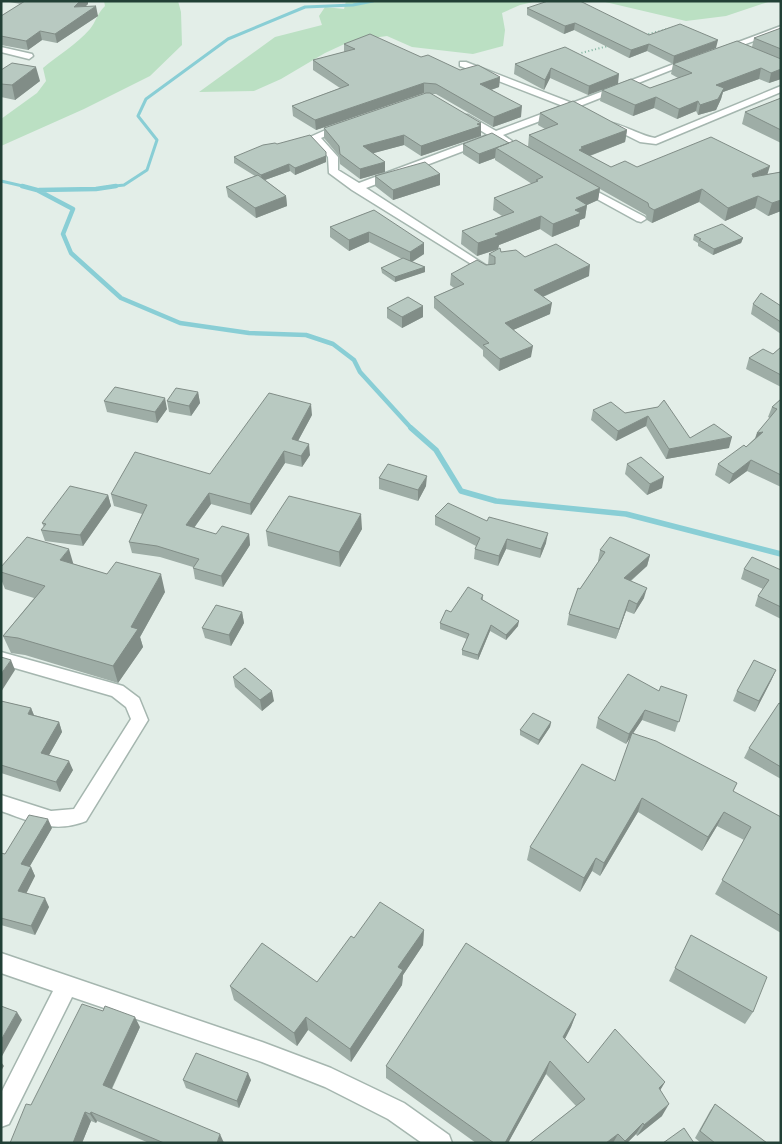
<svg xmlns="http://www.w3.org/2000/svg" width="782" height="1144" viewBox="0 0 782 1144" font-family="Lato,sans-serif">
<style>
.green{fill:#bbe0c3}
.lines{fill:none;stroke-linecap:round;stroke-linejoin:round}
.stream-far2{stroke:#89ced5;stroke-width:3}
.stream-far1{stroke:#89ced5;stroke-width:4.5}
.stream{stroke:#89ced5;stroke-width:5.5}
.minor-casing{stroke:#a5b6af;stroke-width:3}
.path{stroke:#82b3a0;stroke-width:2;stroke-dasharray:1 2.5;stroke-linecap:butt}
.minor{fill:#fff;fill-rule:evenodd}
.wall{fill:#9eada6}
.shaded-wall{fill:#818d87}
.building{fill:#b8c9c1;stroke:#818d87}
</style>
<rect width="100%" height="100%" fill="#e3eee8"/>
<path class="green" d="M104 1H178L181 12 182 45 150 76 84 109 1 146V119L37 93 46 81 43 68C58 55 76 45 90 29 96 22 96 15 105 6Z
M346 1H538L520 5 502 13 505 30 503 46 473 54 412 47 387 36 351 41 325 53 281 79 254 91 199 92 275 37 322 25 319 16 325 7 344 9Z
M601 1H771L726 16 686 21Z"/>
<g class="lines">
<path class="stream-far2" d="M1 181 27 187
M107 187 124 185 147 170 157 140 138 116 146 99 228 39 305 7 353 5 373 1"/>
<path class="stream-far1" d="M22 186 37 190 73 209 63 234 71 253 121 298 180 323 249 333 306 335 333 344 354 360 360 372 412 429
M39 190 96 189 116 186"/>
<path class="stream" d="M411 428 436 450 461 491 496 501 626 514 781 554"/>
<defs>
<path id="minor" d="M781 26V31L724 52 717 50Z
M1 47 32 54 33 56 29 59 1 52Z
M687 59 694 61 580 106V110L572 109 503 135 512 141V145H506L495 139 366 188 493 270V274L489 275 352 190 329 173 328 157 310 137 339 124H345V128L321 138 338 157V170L359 183 488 135 462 119V115H468L496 131 563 106 460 66V62H466L572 103Z
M781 86V92L656 144 640 142 604 124C612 118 642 137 655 138Z
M581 183 645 217 646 219 641 222 637 221 577 188 576 186Z
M1 652 123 686 139 698 148 720 86 821C53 834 33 822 1 811V795L51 811 74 809 131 719 126 707 112 696 1 664Z
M1 953 262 1042 331 1068 404 1103 449 1135 452 1143H422L388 1119 325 1087 262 1062 72 997 9 1124 1 1127V1093L53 991 1 973Z"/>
</defs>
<use href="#minor" class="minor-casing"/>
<path class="path" d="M645 35 675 27
M581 56V53L608 46"/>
<use href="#minor" class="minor"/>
</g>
<path class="wall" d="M3 1H88V4L85 6 98 16 57 43 42 40 28 50 1 45V16L21 4Z
M527 8 649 35 716 48 673 64 647 51 629 58 574 30 564 34 527 15Z
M781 28V79L769 83 759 79 723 92 721 99 716 110 698 115 696 111 677 119 654 108 633 116 600 101 602 90 650 88 678 78 671 74 673 64 752 47 754 38Z
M344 44 421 57 460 70 500 77 499 87 491 90 521 117 493 127 436 94H430L481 126V136L421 156 404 145 373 153 385 162V172L360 179 340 164 339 156 324 138V128L427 93H424L316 130 293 116 292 106 340 88 313 70V60L344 52Z
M515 64 619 74 588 95 550 78 544 90 514 74Z
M1 70 40 81 15 100 1 97Z
M781 98V143L742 124 745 112Z
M540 113 627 130 625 142 590 156 611 167H637L768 174 781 172V211L768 216 755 208 725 221 699 202 652 223 647 220 646 215 600 189 598 200 587 205 585 218 580 220 579 226 552 237 540 229 499 245 498 249 501 252 525 257 589 276 543 297 550 314 513 330 531 357 499 371 483 356V350L434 308V297L454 288 450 285 451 274 488 265 489 254 496 250 477 256 461 244 462 231 502 216 493 210 494 198 532 184 495 160V158L479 164 463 154V144L509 143 528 147 529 135 545 129 538 125Z
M277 144 326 152V162L295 175 290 171 265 180 286 196 287 206 256 218 228 197 226 187 255 176 234 163V157Z
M440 174V185L393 200 375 186V176Z
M374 210 424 254 412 262 425 267V272L395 282 382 273 381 268 402 259 369 242 349 251 330 237V227Z
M694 235 743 238 741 243 713 255 698 246V243L693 240Z
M753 304 781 306V334L751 314Z
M423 306V317L402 328 387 318V308Z
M781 347V387L746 369 749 358 773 354Z
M198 392 200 403 191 416 169 412 167 401Z
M781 399V487L747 471 729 484 715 475 718 464 746 447 755 438 757 433 770 418 768 417 772 407Z
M104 401 167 409 157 423 107 412Z
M658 407 690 438 729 448 666 459 646 426 616 441 591 420 593 410 625 413Z
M312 415 298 441 310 455 302 467 285 463 251 515 211 504 194 528 216 534H249L250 545 223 587 195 579 193 567 160 557 132 553 129 542 142 514 114 506 111 494 210 474Z
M627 464 662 488 647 495 625 474Z
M379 478 426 486 418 501 379 489Z
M108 495 111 506 83 546 45 541 41 530 44 527 42 523Z
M435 516 487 521 546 543 540 558 506 549 498 566 474 559 475 549 476 546 435 525Z
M362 529 340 567 268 546 266 531Z
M600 550 650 555 647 566 631 581 644 598 634 614 626 611 616 639 567 625 569 614 580 589 599 561H598Z
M74 564 165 592 140 637 143 647 118 683 25 655 11 653 3 636 34 598 5 589 1 579V567Z
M744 569 781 570V619L755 606 758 596 763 589 741 579Z
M483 595V600L518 626 506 640 490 631 478 660 462 655V650L467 639 440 629V623L451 612Z
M242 612 244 623 231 646 205 638 202 628Z
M776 670 755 712 733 701 737 691Z
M233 677 274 701 262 711 235 687Z
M659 691 687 695 675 732 642 720 633 733 737 783 733 792 781 817V933L715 894 744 840 717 826 702 851 638 812 600 876 592 871 580 892 527 860 530 847 615 781 631 736 626 744 596 728 598 718Z
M1 701 31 708 34 715 59 722 62 732 49 755 73 770 60 792 1 773Z
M781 704V779L744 758 749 748Z
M551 722 550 727 538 745 520 735V730Z
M52 828 29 867H31L35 876 26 893 49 907 35 935 1 925V853L5 854Z
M424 930 423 945 403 975 402 985 351 1062 308 1030 297 1046 234 1000 230 986 317 982 354 938Z
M691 935 753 1012 745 1024 669 981Z
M576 1014 571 1027 565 1039 588 1063 665 1082 660 1090 662 1116 637 1136 636 1134 627 1143H529L576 1106 546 1074 508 1143H476L386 1078V1066Z
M140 1027 112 1089 224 1142V1143H149L97 1121 96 1123 91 1121 82 1143H10L31 1105Z
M183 1080H251L239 1108 186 1088Z
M715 1104 767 1143H701L695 1138 710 1111Z"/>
<path class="shaded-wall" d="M80 1H88V4L76 16 74 7Z
M96 6 98 16 57 43 55 34Z
M575 23 574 30 564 34 565 26Z
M40 31 42 40 28 50 26 41Z
M718 40 716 48 673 64 674 56Z
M649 44 647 51 629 58 631 50Z
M36 67 40 81 15 100 12 85Z
M551 68 550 78 544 90 545 80Z
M761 68 759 79 723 92 721 99 716 110 698 115 700 105 716 85Z
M781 69V79L769 83 771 73Z
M619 74 618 84 588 95 589 86Z
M500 77 499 87 479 94 480 84Z
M424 83V93L316 130 315 120Z
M656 97 654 108 633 116 635 105Z
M698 101 696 111 677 119 679 109Z
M522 106 521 117 493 127 494 117Z
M481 123V136L421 156V146Z
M627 130 625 142 581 159 578 162 581 147Z
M404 135V145L363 156V146Z
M496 148 495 158 479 164V154Z
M326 156V162L295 175V168Z
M385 162V172L360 179V169Z
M289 164 290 171 262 181 261 175Z
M770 166 766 179 749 186 752 174Z
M440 174V185L393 200V190Z
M600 188 598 200 587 205 585 218 580 220 579 226 552 237 553 224 576 198Z
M702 189 699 202 652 223 654 210Z
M286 196 287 206 256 218 255 208Z
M758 196 755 208 725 221 728 208Z
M781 200V211L768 216 772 203Z
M541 216 540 229 499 245 498 249 477 256 478 243 495 234Z
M369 232V242L349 251V240Z
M743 238 741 243 713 255 714 249Z
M424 243V254L410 263V252Z
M590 265 589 276 533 301 534 290Z
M425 267V272L395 282V277Z
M552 303 550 314 504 334 505 323Z
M423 306V317L402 328V317Z
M533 346 531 357 499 371 500 359Z
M198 392 200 403 191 416 189 406Z
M165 398 167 409 157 423 155 412Z
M311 404 312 415 293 450 292 439Z
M648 416 646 426 616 441 618 431Z
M763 432 754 443 757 433Z
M732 437 729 448 666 459 669 449Z
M309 444 310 455 302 467 301 456Z
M284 451 285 463 251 515 250 504Z
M751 460 747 471 729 484 733 474Z
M427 476 426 486 418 501V490Z
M664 477 662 488 647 495 650 484Z
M209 493 211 504 188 536 186 525Z
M108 495 111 506 83 546 80 535Z
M361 514 362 529 340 567 339 552Z
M548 533 546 543 540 558 541 549Z
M249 534 250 545 223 587 221 576Z
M507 539 506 549 498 566 499 556Z
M69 549 74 566 60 560Z
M650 555 647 566 622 588 624 578Z
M161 574 165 592 140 637 143 647 118 683 113 666 131 627Z
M647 588 644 598 634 614 637 604Z
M629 600 626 611 616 639 619 629Z
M242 612 244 623 231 646 229 635Z
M519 621 518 626 506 640V635Z
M491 625 490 631 478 660V655Z
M11 660 15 670 1 692V674Z
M776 670 771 681 755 712 759 701Z
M272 691 274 701 262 711 260 700Z
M31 708 35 718 28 714Z
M645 710 642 720 626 744 629 734Z
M59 722 62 732 45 762 41 753Z
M551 722 550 727 538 745 539 740Z
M69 761 73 770 60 792 56 782Z
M642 798 638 812 600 876 604 863Z
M724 812 717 826 702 851 708 837Z
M48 819 52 828 26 873 21 864Z
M596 858 592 871 580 892 584 878Z
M31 867 35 876 23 900 18 891Z
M45 898 49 907 35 935 31 926Z
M424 930 423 945 403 975 402 985 351 1062 350 1049 398 967Z
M17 1012 22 1020 1 1058V1040Z
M576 1014 571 1027 559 1050 563 1037Z
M135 1017 140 1027 109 1094 103 1085Z
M306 1017 308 1030 297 1046 294 1033Z
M550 1061 546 1074 508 1143H505Z
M1 1062 4 1066 1 1071Z
M248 1073 251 1080 239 1108 237 1101Z
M665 1082 658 1094 659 1088Z
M669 1104 662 1116 637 1136 644 1125Z
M85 1112 91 1121 82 1143H73Z
M91 1112 97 1121 96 1123 90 1114Z
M643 1123 636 1134 627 1143H623Z
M220 1134 224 1143H217Z
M618 1134 613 1143H606Z"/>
<path class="building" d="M25 1H80L74 7 96 6 55 34 40 31 26 41 1 36V16Z
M548 1H580L649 35 680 24 718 40 674 56 649 44 631 50 575 23 565 26 527 8Z
M781 28V49L754 38Z
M370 34 421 57 428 55 460 70 478 65 500 77 480 84 522 106 494 117 436 84 424 83 315 120 292 106 349 85 313 60 355 49 344 44Z
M737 41 781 59V69L771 73 761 68 716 85 724 88 718 99 700 105 698 101 679 109 656 97 635 105 602 90 631 79 650 88 692 73 673 64Z
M565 47 619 74 589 86 551 68 545 80 515 64Z
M12 63 36 67 12 85 1 84V70Z
M426 93H430L481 123 477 124 481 126 421 146 404 135 363 146 385 162 360 169 340 154 339 146 324 128Z
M781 98V130L745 112Z
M573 101 627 130 581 147 583 148 579 150 611 167 625 161 637 167 711 137 770 166 752 174 753 177 781 172V200L772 203 758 196 728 208 702 189 654 210 649 207 648 203 529 135 558 124 540 113Z
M492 133 509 143 479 154 463 144Z
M310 135 326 152V156L295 168 289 164 261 175 234 157 263 145 275 143 277 144Z
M516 140 600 188 576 198 587 205 575 210 581 213 553 224 541 216 495 234 499 236 478 243 462 231 514 212 494 198 538 181 536 180 543 177 496 148Z
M425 162 440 174 393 190 375 176Z
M258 175 286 196 255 208 226 187Z
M374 210 424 243 410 252 369 232 349 240 330 227Z
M722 224 743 238 714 249 699 240 701 239 694 235Z
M556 244 590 265 534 290 552 303 505 323 533 346 500 359 483 345 489 343 434 297 464 284 451 274 477 260 486 265 495 264V257L489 254 500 248 501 252 516 250 525 257Z
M403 258 425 267 395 277 381 268Z
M761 293 781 306V322L753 304Z
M408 297 423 306 402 317 387 308Z
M781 347V375L749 358 763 349 773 354Z
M115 387 165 398 155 412 104 401Z
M176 388 198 392 189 406 167 401Z
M269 393 311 404 292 439 309 444 301 456 284 451 250 504 209 493 186 525 216 534 222 526 249 534 221 576 193 568 199 559 157 546 129 542 147 505 111 494 135 452 210 474Z
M781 399V475L751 460 733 474 718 464 744 445 746 447 763 432 757 433 777 409 772 407Z
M664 400 690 438 714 424 732 437 669 449 648 416 618 431 593 410 611 402 625 413 658 407Z
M641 457 664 477 650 484 627 464Z
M388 464 427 476 418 490 379 478Z
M70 486 108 495 80 535 41 530 46 524 42 523Z
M289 496 361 514 339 552 266 531Z
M448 503 487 521 489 517 548 533 541 549 507 539 499 556 475 549 480 538 435 516Z
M27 537 69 549 60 560 107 574 116 562 161 574 131 627 138 629 113 666 18 638 3 636 45 586 1 572V567Z
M610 537 650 555 624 578 647 588 637 604 629 600 619 629 569 614 578 588 580 589 605 552 600 550Z
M752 557 781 570V607L758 596 769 580 744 569Z
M468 587 483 595 481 599 519 621 506 635 491 625 478 655 462 650 469 634 440 623 446 610 451 612Z
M216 605 242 612 229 635 202 628Z
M1 657 11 660 1 674Z
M754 660 776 670 759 701 737 691Z
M245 668 272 691 260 700 233 677Z
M628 674 659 691 661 686 687 695 679 722 645 710 629 734 598 718Z
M1 701 31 708 28 714 59 722 41 753 69 761 56 782 1 765Z
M779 703 781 704V767L749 748Z
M533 713 551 722 539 740 520 730Z
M632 733 656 741 737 783 733 791 781 817V916L722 880 751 827 724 812 708 837 642 798 604 863 596 858 584 878 530 847 582 764 615 781Z
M29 815 48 819 21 864 31 867 18 891 45 898 31 926 1 918V853L5 854Z
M380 902 424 930 398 967 403 970 350 1049 306 1017 294 1033 230 986 262 943 317 982 351 936 354 938Z
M691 935 767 977 753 1012 675 968Z
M466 943 576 1014 563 1037 588 1063 615 1029 665 1082 659 1088 669 1104 644 1125 643 1123 625 1141 618 1134 606 1143H529L585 1099 550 1061 505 1143H494L386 1066Z
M82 1004 103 1011 105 1006 135 1017 103 1085 220 1134 217 1143H164L91 1112 90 1114 85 1112 73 1143H10L26 1104 31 1105Z
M1 1006 17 1012 1 1040Z
M196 1053 248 1073 237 1101 183 1080Z
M715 1104 767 1143H715L700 1131Z
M684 1128 694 1143H663Z"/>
<rect width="782" height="1144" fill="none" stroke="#224036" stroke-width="5"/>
</svg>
